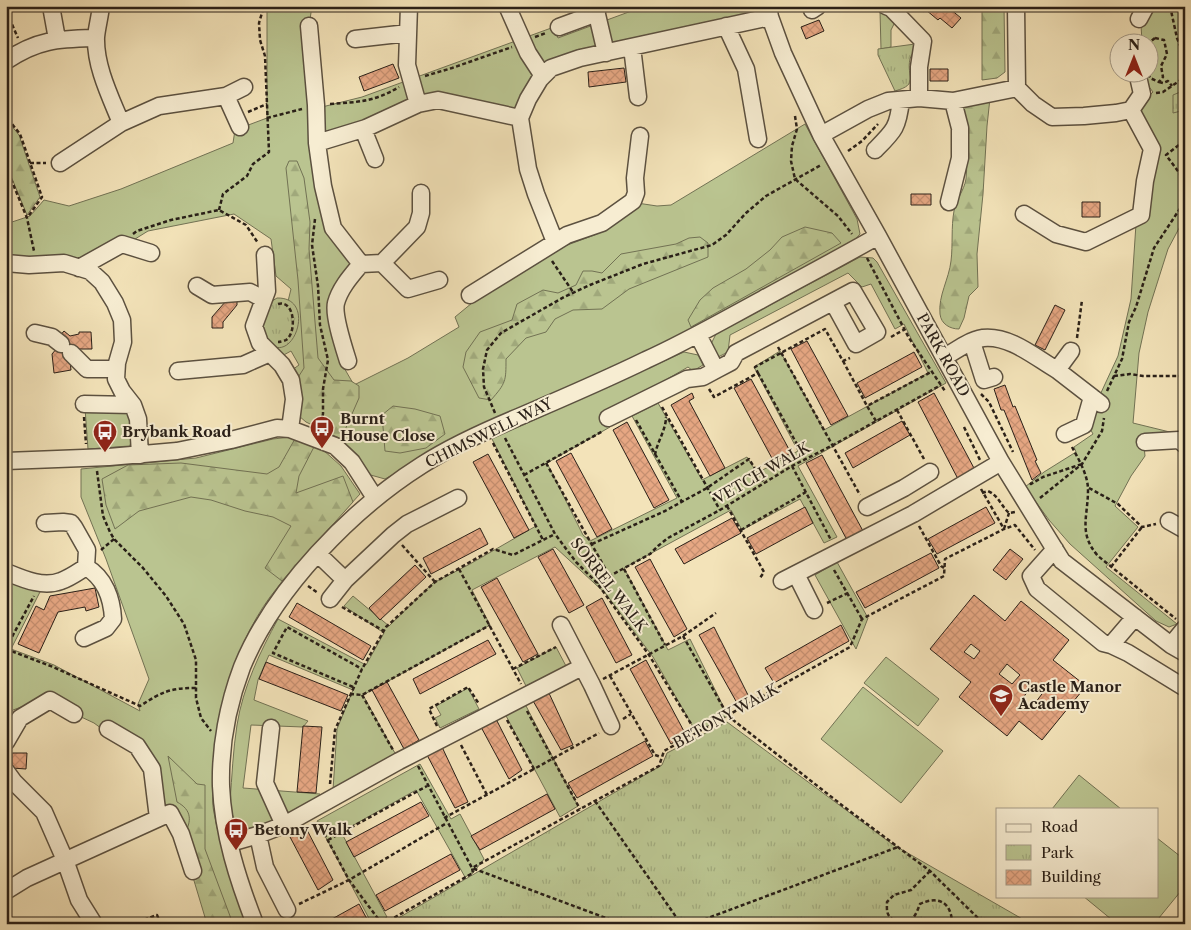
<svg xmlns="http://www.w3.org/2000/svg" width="1191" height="930" viewBox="0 0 1191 930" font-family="'Libre Caslon Text',serif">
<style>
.grass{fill:#bac490;stroke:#727254}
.forest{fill:url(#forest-firs);stroke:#727254}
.park{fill:url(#park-tufts);stroke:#727254}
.building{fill:url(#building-cross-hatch);stroke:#2a2018;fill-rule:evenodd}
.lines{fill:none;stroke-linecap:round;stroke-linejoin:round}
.minor-casing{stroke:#5c5140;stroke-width:19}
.path{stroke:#2a2018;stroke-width:2.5;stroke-dasharray:4 2.5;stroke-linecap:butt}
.minor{stroke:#f7edd2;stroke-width:16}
.labels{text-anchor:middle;stroke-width:4;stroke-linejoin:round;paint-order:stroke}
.street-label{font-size:15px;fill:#2a2018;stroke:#f7edd2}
.poi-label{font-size:15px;font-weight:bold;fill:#2a2018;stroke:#f7edd2;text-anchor:start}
</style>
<defs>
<pattern id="forest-firs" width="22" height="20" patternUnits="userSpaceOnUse" patternTransform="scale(1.25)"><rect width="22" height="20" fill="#bac490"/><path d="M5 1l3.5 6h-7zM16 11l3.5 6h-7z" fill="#a0a87b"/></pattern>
<pattern id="park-tufts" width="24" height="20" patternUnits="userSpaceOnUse" patternTransform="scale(1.25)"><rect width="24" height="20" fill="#bac490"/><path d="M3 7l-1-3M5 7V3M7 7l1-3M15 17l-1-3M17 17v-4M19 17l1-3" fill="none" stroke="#a0a87b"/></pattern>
<pattern id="building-cross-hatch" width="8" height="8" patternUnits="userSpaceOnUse" patternTransform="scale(1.25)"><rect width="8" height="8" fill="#e6a783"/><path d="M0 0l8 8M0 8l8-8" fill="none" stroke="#c58f70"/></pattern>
</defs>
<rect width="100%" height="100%" fill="#f3e3b9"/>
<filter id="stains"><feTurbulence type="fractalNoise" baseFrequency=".004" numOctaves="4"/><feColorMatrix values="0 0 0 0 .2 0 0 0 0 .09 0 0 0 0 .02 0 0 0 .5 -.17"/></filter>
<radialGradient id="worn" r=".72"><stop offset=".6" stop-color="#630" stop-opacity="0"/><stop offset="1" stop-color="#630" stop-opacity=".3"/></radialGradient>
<path class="grass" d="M267 6H312L309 26 312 144 316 191H320L351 261 331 308 343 366 354 385 408 358 459 327 455 317 472 303 554 250 597 234 637 203 657 206 671 205 805 124 857 219 860 234 852 243 732 312 581 384 468 432 385 479 367 474 292 370 299 365 291 351 280 357 276 350 291 289 276 276 271 239 234 214 148 231 127 244 74 269 6 264V224L30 216 44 200 69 206 121 189 233 143 235 130 267 118Z
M645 6H748V16L578 52 515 110 443 94H424L411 99 393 111 328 133 322 129 318 108 362 97 554 27 558 38Z
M1151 6H1185V217L1168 249 1148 312 1139 353 1133 423 1182 435 1143 436 1145 456 1131 476 1115 506 1138 527 1106 567 1177 624 1169 627 1156 621 1070 544 1049 520 1025 487 1044 472 1076 452 1074 447 1093 434 1087 423 1118 356 1131 299 1136 224 1152 172 1139 106 1153 92 1143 79V73L1148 72V42H1142L1141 25Z
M883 10 894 24 891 30V47L881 49 880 11Z
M860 257 873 258 877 262 946 383 798 466 837 537 824 543 800 499 742 530 731 510 624 568 668 650 690 639 728 716 696 732 653 657 606 594 555 547 472 590 490 625 363 695 396 755 333 790 337 729 353 690 269 655 258 680 254 700 308 721 303 727 251 725 243 788 320 794 322 796C296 810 234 858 230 802 232 776 233 750 237 725 243 687 260 652 278 619L366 665 384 633 344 606 353 596 389 626 433 583 470 564 536 526 492 439 684 352 698 355 703 365 693 371 688 367 605 415 610 427 547 463 583 535 590 541 677 498 632 416 658 403 702 480 747 457 757 473 798 451 754 367 780 351 824 430 928 373 904 324 895 329 871 284 862 287 848 273 730 335 728 352 714 359 709 348 716 334Z
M85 408H126L132 416 134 440 129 446 88 449Z
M291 437 322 449 341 466 360 494C332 525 302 555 277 588 239 634 216 708 214 768 214 782 211 799 214 813 221 852 238 887 252 924H213L170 813 140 757 94 723 43 699 13 710 6 721V578L41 590 11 649 54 665 140 711 138 704 149 679 106 559 81 497V469L196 458 273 439Z
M837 562 868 618 856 649 815 575Z
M556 647 566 666 526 686 517 668Z
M886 657 939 699 918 726 864 683Z
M863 687 943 751 901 803 821 739Z
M468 688 479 709 440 728 435 718 441 715 436 706Z
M524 702 578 806 560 817 504 712Z
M420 764 451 819 460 814 484 859 473 873 465 877 416 790 341 832 387 917 375 924H372L317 821Z
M1079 775 1121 809H1052Z
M1157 838 1185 860V886L1154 924H1117L1083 896H1157Z"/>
<path class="forest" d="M982 6H1004L1005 72 997 78 982 80Z
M990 98 987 126 983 194 977 254 978 287 969 296 964 318 959 329C950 329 941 324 940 314 938 296 949 279 951 261 953 245 951 227 954 211 956 199 964 191 966 179 969 155 961 130 963 106Z
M11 125 19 135 40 197 27 215 6 164V126Z
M289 161H297L304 178 310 222 309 249 318 358 334 380 351 381 359 386V398L341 439 306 422 299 416 297 379 304 368 298 280 286 168Z
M805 227 832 233 841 243 691 327 688 320 700 300 713 288 746 269 770 250 782 237Z
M700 237 708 243V257L629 289 602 309 573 310 555 319 546 332 526 338 506 359C506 381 506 383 491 400L479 398 463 367 466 352 480 332 512 320 517 304 543 290 558 293 576 285 583 271H592L602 273 621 254 676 244 689 238Z
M393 406 415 409 440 416 445 434 426 448 400 453 385 451 382 415Z
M296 437 316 443 299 476 296 493 343 476 353 502 282 581 265 568 291 526 273 517 245 511 211 500 191 497 139 511 115 529 106 505 102 479 128 465 181 463 267 474 279 467Z
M168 756 197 784 205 785V849L233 924H207L192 874 184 835C192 821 192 810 177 802Z"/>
<path class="park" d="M915 44 917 48C914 51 911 55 910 59 906 77 920 84 895 91L878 55V49Z
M1185 90V110L1173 113V95Z
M277 298C315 297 296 358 273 346 270 345 267 341 264 338L262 321 272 301Z
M727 722 892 844 1031 924H388L662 765 667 753Z"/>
<path class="building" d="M917 6H941L947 12 950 9 961 18 952 28 940 18 938 20 926 10 924 12Z
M819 20 824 31 806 39 801 27Z
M393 64 399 78 364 91 359 77Z
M624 68 626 82 589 87 588 72Z
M930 69H948V81H930Z
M911 194H931V205H911Z
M1082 202H1100V217H1082Z
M237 295V305L223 322V328H212V317L226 301Z
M1055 305 1065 310 1045 350 1035 345Z
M64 331 70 336 79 334V332H91L92 349H76L67 359V361H70L71 370 54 373 52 354 63 341 59 337Z
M807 341 848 416 831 425 791 349Z
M914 352 922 367 865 398 857 383Z
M751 379 791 453 774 462 734 388Z
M1005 385 1013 407 1015 406 1037 460 1035 461 1041 473 1032 480 1004 410H1001L994 389Z
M692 393 694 398 689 401 725 468 710 476 671 405Z
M934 393 975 470 958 479 918 402Z
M902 421 910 435 853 468 845 453Z
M627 422 669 500 654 508 613 430Z
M571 453 612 529 597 537 556 461Z
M488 454 529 530 514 538 473 462Z
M822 455 863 531 847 540 806 463Z
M805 507 813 523 756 554 747 538Z
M986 507 995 523 937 554 928 539Z
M732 518 741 533 684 564 675 549Z
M480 528 488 544 431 574 423 558Z
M553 549 584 605 569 613 538 557Z
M1010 549 1023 559 1006 580 993 570Z
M931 553 939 568 865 608 856 592Z
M650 559 687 629 674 637 635 567Z
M415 565 426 577 380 620 369 608Z
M497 578 538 654 523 662 481 587Z
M95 588 99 607 86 611 85 607 58 612 39 653 18 644 36 606 44 610 50 596Z
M974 595 1005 621 1021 601 1069 640 1053 660 1086 686 1042 740 1019 721 1007 736 959 697 971 682 930 649ZM971 644 980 651 974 659 964 652ZM1007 664 1020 675 1012 684 999 674ZM1035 682 1045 690 1032 707 1022 699Z
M602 598 632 655 616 663 586 607Z
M297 603 371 646 363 660 289 617Z
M841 625 849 641 774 683 765 668Z
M714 627 749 697 737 703 699 635Z
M488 640 496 654 420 694 413 679Z
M646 660 686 735 671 744 630 669Z
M266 662 348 695 341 711 259 679Z
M387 682 419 740 404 749 372 690Z
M548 691 573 745 561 750 532 699Z
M496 719 522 770 509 779 481 727Z
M303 726 322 727 316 793 297 792Z
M645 741 653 756 577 798 568 783Z
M442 747 468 802 455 808 427 755Z
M12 753H27L26 769 12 768Z
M547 794 555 809 480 850 471 836Z
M421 802 429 816 354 857 346 842Z
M306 828 333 880 318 890 290 837Z
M451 854 460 870 385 911 376 895Z
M359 904 367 919 359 924H323Z"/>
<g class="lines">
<defs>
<path id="minor" d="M51 6 57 39
M101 6C100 16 97 27 96 37 95 66 110 96 121 123L159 106 226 96 244 87
M409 6 407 65 418 104
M595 6 606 53
M768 6 770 17 783 53 821 135 878 236 1001 462 1062 561 1171 645 1185 653
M886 6 891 8 923 41 919 67V98
M508 8 528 53 543 76
M812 10 818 6
M1139 19 1146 6
M309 26 316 105 317 143
M726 26 746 69 758 139
M559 27 597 13
M355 39 408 33
M632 47 638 97
M6 61C38 39 59 39 96 38
M1017 88 1033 104 1052 117 1084 116 1116 113 1131 110 1152 149 1145 181 1141 215 1086 242 1056 234 1024 214
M226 96 240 127
M1131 110 1142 94 1137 72
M363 129 375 159
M821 135 868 109 888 101 919 98 953 101 1017 88 1016 6
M875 150C894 131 898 128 901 100
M60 163 121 123
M949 202 960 158V128L953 101
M555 242 536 194 528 169 520 118 528 99 540 79 551 68 580 58 770 17
M265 255 267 291 254 326 260 343 282 365 291 380 294 399 290 429
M6 263 29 265 64 263 90 271 102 282 115 303 122 320 123 342 117 363 116 379 122 391 133 405 138 419 140 455
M382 263 408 289 439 280
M361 264 333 228 323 186 317 143 366 128 418 104 438 100 520 118
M79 268 122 244 151 253
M197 286 212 295 250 292 263 299
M470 295 567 235 602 223 633 201 636 193 635 178 640 136
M35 333 52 337 61 344
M698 335 716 370
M972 342 984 380 994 377
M71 353 87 369H116
M945 357C956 350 970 340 983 338 1010 335 1036 358 1057 370L1071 351
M348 361C344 348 333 315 336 303 340 288 351 276 361 264L382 263 417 227 421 213V193
M1057 370 1101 404
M178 371 243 365 270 353
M84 404 133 405
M608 418 687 379 703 377 716 370 731 362 736 353 853 291 877 332 856 344 833 302
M1065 434 1084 425 1092 397
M1145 442 1179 440 1185 445
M6 461 109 457 177 451 231 440 277 428 290 429 335 446 352 462 375 498
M867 507 904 488 930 472
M1169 521 1185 530
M1055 549 1031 576 1037 589 1103 643 1111 645 1135 617
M318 554 345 580 393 535 407 524 458 498
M6 572C23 579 43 588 61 581 70 578 78 572 86 567L87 550 74 527 71 523 63 522 45 523
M796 574 814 610
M782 581 913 514 1001 462
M330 599 345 580
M561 625 592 685 611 726
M84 638 106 628 113 619C112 599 105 578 86 567
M1111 645 1128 653 1185 688
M1171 645 1185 628
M271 728 265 783 284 825
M108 729 137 746 152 769 158 818
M6 742 20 718 50 700 74 714
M6 771 14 782 44 812 65 860 79 900 94 924
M258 835 265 867 287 910
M230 843 258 835 284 825 399 761 582 667
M6 891 27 878 170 813 181 834 193 871
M255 924C238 880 223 834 221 786 220 747 228 704 242 667 274 589 351 510 422 465 453 445 487 430 521 416 563 398 605 380 646 360 686 342 724 320 763 299 801 278 840 258 878 236"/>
</defs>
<use href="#minor" class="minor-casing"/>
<path class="path" d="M6 6 11 22 18 38
M1170 6 1177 38 1185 58
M264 7 288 9 296 6
M535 37 546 33
M1155 38 1164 40 1167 54 1161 66 1163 77 1159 82 1150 78 1148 73C1156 61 1147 55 1150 42Z
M425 76 452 68 512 47
M1159 82 1163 83 1168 81 1172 86
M1156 93 1163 92 1185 77
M330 104C358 102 374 102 399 87
M248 112 267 104
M795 116 797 129 792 146 791 161 795 179 838 216 852 234
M267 118 302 109
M6 125 12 124 20 134 42 197 27 218
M1185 143 1179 145 1166 155 1183 178 1185 183
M848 151 862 141 878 124
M30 163H46
M6 167 27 218 34 251
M219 210 223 194 247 176 253 164 269 152 265 56 260 40 259 23 264 6
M315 219 312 245 318 286 320 325 328 360 323 389V414L320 426
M133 234 137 231 171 220 219 210 246 225 258 243
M867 258 909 338 945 391
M552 261 573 292
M278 304C295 299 297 333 286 340 284 341 280 342 278 342
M891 337 905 329
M1077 338 1082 300
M778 347 860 495
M843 361 867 406
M758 373 805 459
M1114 376 1130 374 1143 376H1185
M709 389 714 397 758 373 755 367 825 329 843 361 850 358
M1107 391 1122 359 1129 322 1136 307 1154 248 1185 201
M981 394 989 402 1013 452
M662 407 720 510
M897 410 924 459
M495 413 484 387 483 369 487 350 501 333 564 297 590 285 643 264 712 245 726 235 746 213 766 196 821 165
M84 417 86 444
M636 420 682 502
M876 421 867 406 931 372
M964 427 980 460
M505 438 555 534 576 562 597 583 649 655 696 732
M493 443 543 540
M1072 447C1079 460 1088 475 1088 490 1088 517 1078 533 1098 556L1176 619
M655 455C657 442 666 430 666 417
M546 463 610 577
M792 466 831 540
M97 471 103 516 110 532 114 539 143 568 166 596 184 624 196 660V698L201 718 211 731
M524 475 603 431
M1030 483 1031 484 1043 477 1082 464
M1089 488 1118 504 1142 527 1156 524
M981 489 1004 529
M982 493 988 491C999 496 1001 506 1009 513L1015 512
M1040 498 1082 464 1102 431 1104 418
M727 506 764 572 760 578
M919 526 941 566 944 568
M1004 529 1009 513
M741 530 806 492
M592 544 665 511 707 488 749 459 764 483
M402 545 435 582
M101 550 114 539
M1111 567 1142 527
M459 569 521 684
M624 569 665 645
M834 570 862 619
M597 583 650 554 658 546 668 538 720 510 792 466 835 444 941 385
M308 586 318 593
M827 603 848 593
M342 607 384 631
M683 636 728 716 843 806 930 871 984 924
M6 648 34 596
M6 649 53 667 140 706C162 692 169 688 196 688
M513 669 556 647
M610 676 655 755 661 757
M603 679 683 636 716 613
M353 687 273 653 287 627 362 669
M350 694 362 695 490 625
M362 695 393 750
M527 711 580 809
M623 719 631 714
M507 720 534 769 599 733
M437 726 429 709 468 687 479 704
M461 745 487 795
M418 766 472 868 622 924
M330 784 335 730 362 669 386 627 435 582 493 549 513 555 555 534
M595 801 681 924
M444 818 534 769
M318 822 349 880 382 924
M328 840 427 786
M930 871 911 890 894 895 887 902C887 907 886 913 890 917 895 923 907 924 912 919 916 915 918 909 920 904 939 895 952 903 952 924
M299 904 349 880 445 824
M132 924 157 915 161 924
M383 924 473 873 472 868 659 766 664 751 850 647 862 619 944 576 945 559 1004 529 1015 525 1035 550
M692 924 898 847"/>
<use href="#minor" class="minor"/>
</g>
<defs>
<symbol id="bus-pin" viewBox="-11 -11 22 30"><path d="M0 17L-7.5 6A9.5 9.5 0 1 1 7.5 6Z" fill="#8f2418" stroke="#f7edd2"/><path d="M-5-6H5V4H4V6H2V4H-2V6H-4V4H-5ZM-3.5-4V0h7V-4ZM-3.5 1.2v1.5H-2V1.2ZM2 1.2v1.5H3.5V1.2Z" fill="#fff"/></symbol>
<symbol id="school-pin" viewBox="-11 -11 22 30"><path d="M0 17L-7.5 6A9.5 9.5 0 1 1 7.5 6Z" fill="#8f2418" stroke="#f7edd2"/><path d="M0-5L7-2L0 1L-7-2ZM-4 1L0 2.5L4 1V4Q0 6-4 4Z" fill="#fff"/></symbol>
</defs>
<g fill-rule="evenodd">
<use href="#bus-pin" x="308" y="414" width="28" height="38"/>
<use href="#bus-pin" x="91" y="418" width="28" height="38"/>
<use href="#school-pin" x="987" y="682" width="28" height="38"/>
<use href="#bus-pin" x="222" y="816" width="28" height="38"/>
</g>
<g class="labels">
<g class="street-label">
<text transform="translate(943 355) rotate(61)" y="5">PARK ROAD</text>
<text transform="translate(489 433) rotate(-26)" y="5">CHIMSWELL WAY</text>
<text transform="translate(762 473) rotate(-30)" y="5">VETCH WALK</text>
<text transform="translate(609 585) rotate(52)" y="5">SORREL WALK</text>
<text transform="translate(726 716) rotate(-29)" y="5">BETONY WALK</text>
</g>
<g class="poi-label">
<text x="340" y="424">Burnt<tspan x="340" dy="17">House Close</tspan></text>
<text x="122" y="437">Brybank Road</text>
<text x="1018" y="692">Castle Manor<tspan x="1018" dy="17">Academy</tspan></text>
<text x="254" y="835">Betony Walk</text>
</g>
</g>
<rect width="1191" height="930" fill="none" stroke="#f3e3b9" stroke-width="25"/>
<rect x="8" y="8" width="1176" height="915" fill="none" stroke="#2a2018" stroke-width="2.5"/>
<rect x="12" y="12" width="1166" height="905" fill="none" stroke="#2a2018"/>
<rect x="996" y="808" width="162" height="90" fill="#f7edd2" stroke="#a59b88"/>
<rect x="1006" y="824" width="25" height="8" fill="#f7edd2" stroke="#a59b88"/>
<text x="1041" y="832" font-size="15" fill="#2a2018">Road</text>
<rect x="1006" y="845" width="25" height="15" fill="url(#park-tufts)" stroke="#a59b88"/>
<text x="1041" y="858" font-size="15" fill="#2a2018">Park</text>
<rect x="1006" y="870" width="25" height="15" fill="url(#building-cross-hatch)" stroke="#a59b88"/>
<text x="1041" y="882" font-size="15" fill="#2a2018">Building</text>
<g transform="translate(1134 58)"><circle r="24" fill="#f7edd2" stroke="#a59b88"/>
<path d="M0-4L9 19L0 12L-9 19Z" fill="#8f2418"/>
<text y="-8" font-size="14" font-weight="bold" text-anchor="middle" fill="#2a2018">N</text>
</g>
<rect width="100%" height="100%" filter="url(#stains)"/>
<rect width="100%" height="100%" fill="url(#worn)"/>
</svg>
